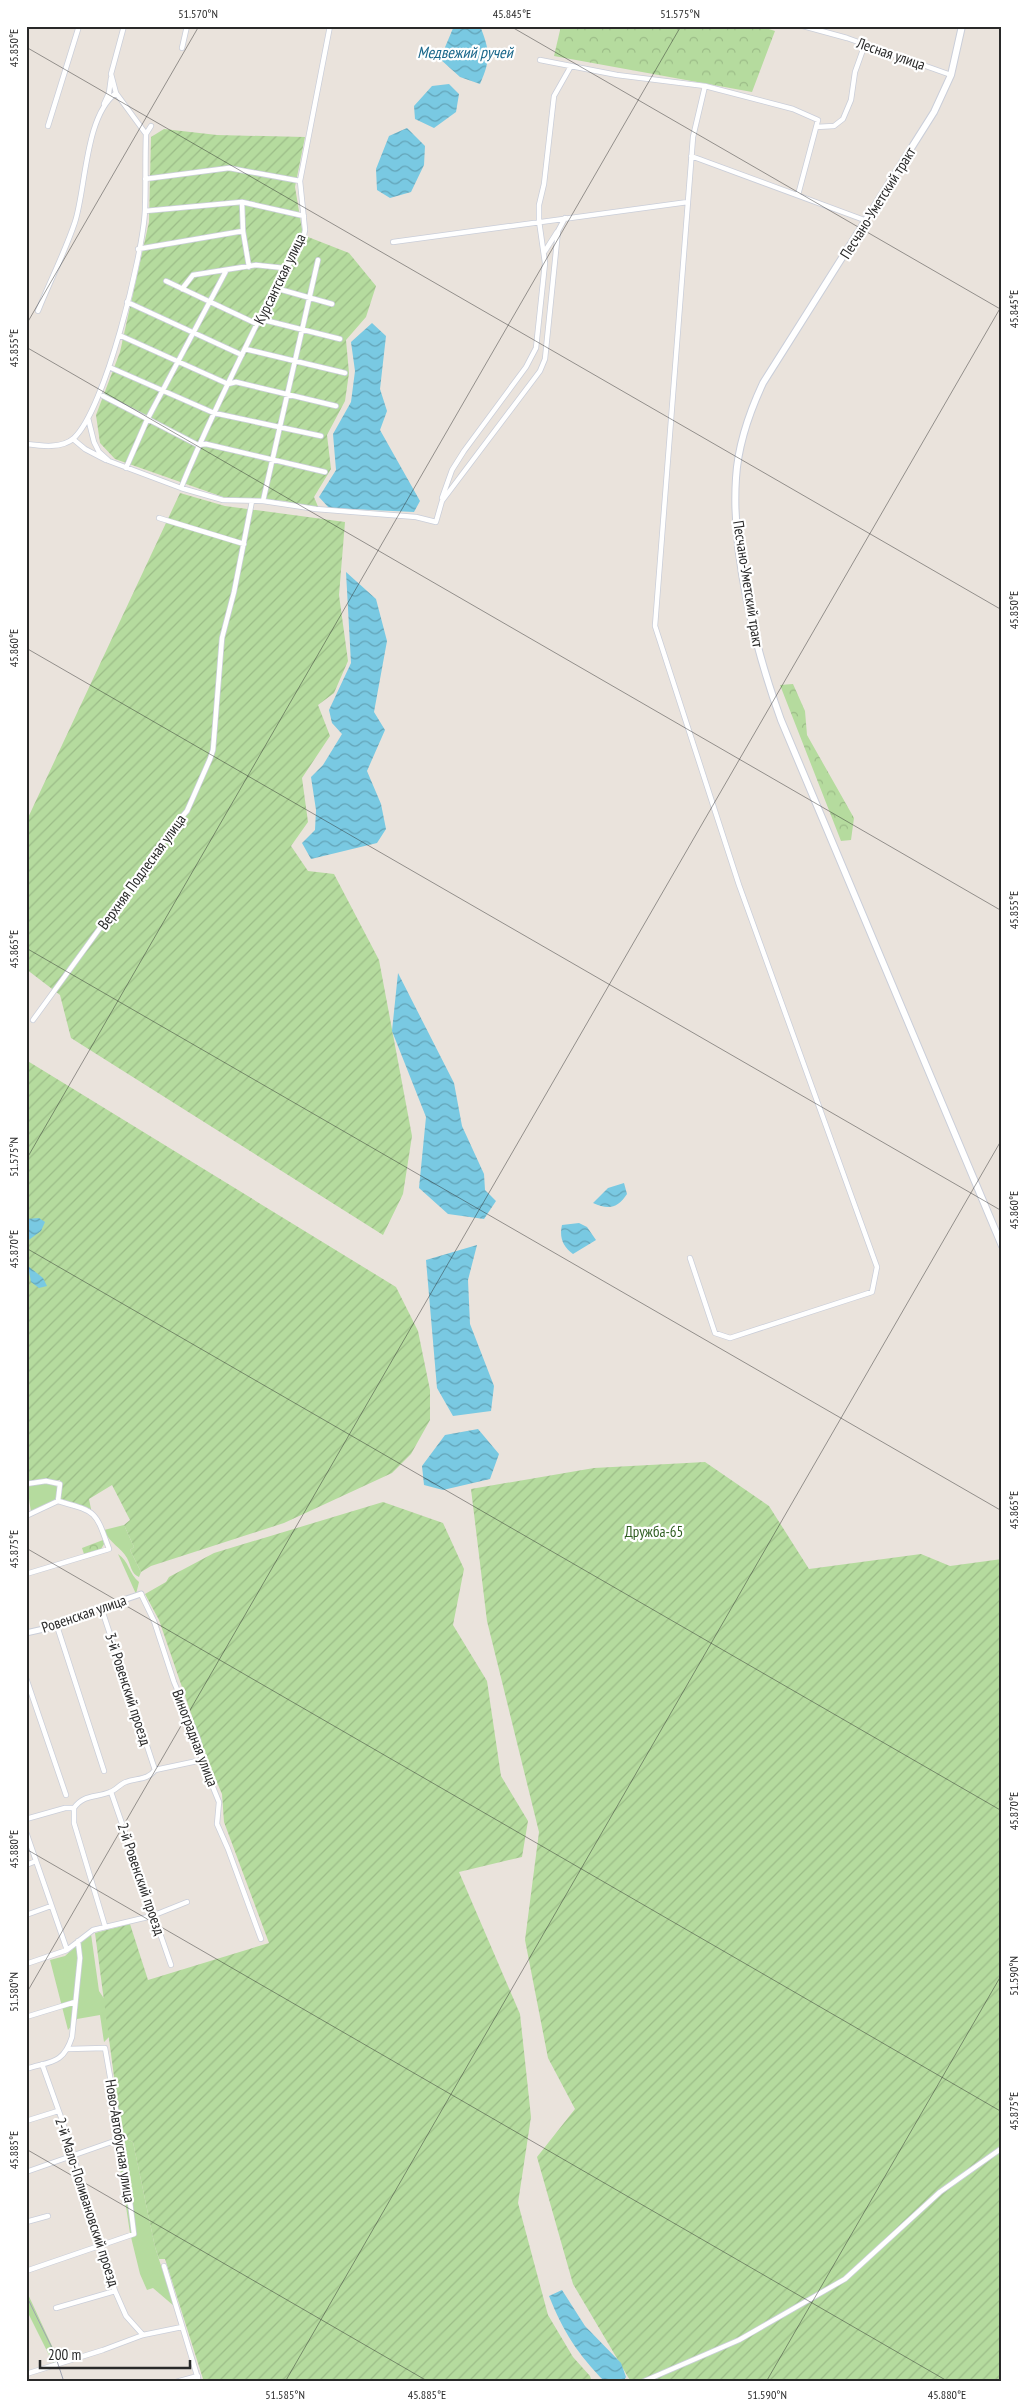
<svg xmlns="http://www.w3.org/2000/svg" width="1028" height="2408" viewBox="0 0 1028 2408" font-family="'PT Sans Narrow',sans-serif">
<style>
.grass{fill:#b5db9e}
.forest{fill:url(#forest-crowns)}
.garden{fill:url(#garden-furrows)}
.water{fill:url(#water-waves)}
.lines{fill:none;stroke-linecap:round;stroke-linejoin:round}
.minor-casing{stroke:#caced9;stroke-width:6}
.tertiary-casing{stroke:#caced9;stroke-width:7}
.secondary-casing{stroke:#caced9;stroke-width:8}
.minor{stroke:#fff;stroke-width:4.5}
.tertiary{stroke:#fff;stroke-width:5}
.secondary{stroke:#fff;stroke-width:6}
.tram{stroke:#9fa3b1;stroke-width:1}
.ticks{fill:none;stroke:#292929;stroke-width:1;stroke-opacity:0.45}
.labels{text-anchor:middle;stroke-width:4.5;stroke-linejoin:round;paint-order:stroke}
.street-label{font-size:15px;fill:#292929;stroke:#fff}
.park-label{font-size:15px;fill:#2f5e21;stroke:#fff}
.water-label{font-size:16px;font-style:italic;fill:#1b688b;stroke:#fff}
.neatline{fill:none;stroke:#292929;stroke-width:2}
.ticks-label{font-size:12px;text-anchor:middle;fill:#292929}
</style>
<defs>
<pattern id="forest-crowns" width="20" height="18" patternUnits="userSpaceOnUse" patternTransform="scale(1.25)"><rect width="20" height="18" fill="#b5db9e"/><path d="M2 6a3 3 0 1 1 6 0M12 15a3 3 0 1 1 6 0" fill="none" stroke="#9cbc88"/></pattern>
<pattern id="garden-furrows" width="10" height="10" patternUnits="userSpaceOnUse" patternTransform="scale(1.25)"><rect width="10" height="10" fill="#b5db9e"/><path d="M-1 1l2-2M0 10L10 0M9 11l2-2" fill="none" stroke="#9cbc88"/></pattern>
<pattern id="water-waves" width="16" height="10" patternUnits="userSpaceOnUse" patternTransform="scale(1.25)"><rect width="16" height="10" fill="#79c9e2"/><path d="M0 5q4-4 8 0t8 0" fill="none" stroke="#63a3b7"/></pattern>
</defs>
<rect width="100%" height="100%" fill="#eae3dc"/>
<path class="grass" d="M49 1483 58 1487 55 1501 31 1512 27 1485Z
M124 1525 134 1547 130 1550 141 1572 139 1577C131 1574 131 1565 127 1558 121 1547 110 1544 104 1530Z
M118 1554C129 1561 129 1574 139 1582L136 1594Z
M91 1934 99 1991 105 2000 110 2036 104 2042 100 2015 77 2019 68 2030 50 1960 65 1956 87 1936Z
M122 2137 133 2142 155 2247 174 2306 153 2288 147 2290 140 2274 130 2233 116 2141Z
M26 2290 59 2361 53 2363 26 2309Z"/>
<path class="forest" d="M561 26H760L775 31 752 92 554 56Z
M793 684 805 711 807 735 854 818 851 840 841 841 780 685Z
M103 1540 104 1544 101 1549 84 1554 82 1548Z"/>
<path class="garden" d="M164 129 217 135 305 137 295 187 303 235 349 253 376 286 366 317 346 340 349 373 345 401 327 435 331 469 314 497 319 509 285 501 223 497 115 459 100 443 96 415 120 352 149 222 151 137Z
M180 493 225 506 345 522 339 595 348 661 334 693 318 705 330 736 302 778 308 822 291 846 308 871 334 874 379 960 412 1136 403 1194 383 1235 71 1038 60 995 26 969V822Z
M26 1060 396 1287 418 1331 430 1390V1420L411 1454 392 1473 284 1523 151 1566 141 1572 130 1550 134 1547 124 1525 130 1520 112 1485 89 1499 91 1509 60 1500V1480L26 1484Z
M705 1462 769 1506 809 1569 921 1554 950 1566 1002 1559V2382H631L573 2284 537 2157 575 2109 548 2058 525 1940 539 1832 487 1621 471 1489 594 1468Z
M383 1502 443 1523 464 1569 453 1625 487 1681 501 1776 528 1821 522 1857 459 1872 520 2014 531 2117 518 2203 548 2315 573 2357 590 2376 592 2382H204L165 2259H159L155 2247 133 2142 122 2137 95 1933 130 1924 148 1980 269 1943 224 1822 222 1794 206 1757 159 1620 145 1594 166 1582 169 1577 214 1553Z"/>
<path class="water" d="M454 26H480C490 51 491 59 480 84L460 77 440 59Z
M449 84 459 94 456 112 434 128 415 119 414 106 432 86Z
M407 128 425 146 424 165 411 192 390 198 377 190 376 169 389 136Z
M372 323 386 336 380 389 387 411 380 430 420 501 414 512 329 508 319 497 336 470 333 434 351 402 355 371 351 342Z
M346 572 376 599 387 641 374 712 385 730 367 771 381 804 386 829 377 843 311 859 302 843 315 830 316 810 311 777 323 765 342 734 332 723 329 710 351 663Z
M398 973 454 1083 462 1126 484 1174 485 1190 496 1201 484 1219 448 1214 419 1188 426 1117 392 1031Z
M624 1183 627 1194C618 1208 609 1210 593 1203L608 1188Z
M39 1218 45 1222 41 1231 26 1242V1219Z
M579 1223 587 1227 596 1240 573 1254C563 1247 559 1237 562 1225Z
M477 1245 468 1280 470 1324 494 1386 491 1411 453 1416 437 1388 426 1260Z
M28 1266 43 1278 47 1286 39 1288 31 1282Z
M478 1429 499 1454 490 1479 443 1490 424 1485 422 1466 445 1435Z
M562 2290 585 2326 621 2363 626 2377 623 2382H605C577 2353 564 2333 549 2296Z"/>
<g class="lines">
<defs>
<path id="minor" d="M124 26 111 74 116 93 146 134
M803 26 847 38 951 75
M182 48 187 26
M540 60 617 75 705 86 693 137 655 626 739 885 877 1267 872 1292 730 1338 715 1333 690 1258
M705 86 793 109 818 120 798 195
M104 104 109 93 111 78
M48 126 79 26
M816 127 834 126 843 119 851 100 855 72 865 44
M691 156 867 221
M145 179 229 168 300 181
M242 202 243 231 249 267
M145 211 242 202 304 216
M393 242 688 202
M138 249 243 231
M545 251 557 232
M166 281 257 324
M275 288 332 304
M182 289 193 275 256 265 284 268
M127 302 242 355
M38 311C50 281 65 252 75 222 86 188 85 116 116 93
M260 319 340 339
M119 335 228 384 236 382 336 406
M245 349 345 373
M109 367 214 413 321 436
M103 396 198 445 206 444 325 472
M88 418 94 442 99 452 109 461 181 488 223 500 263 501 316 509 416 517 436 522 442 501 540 371 545 359 558 231 565 218
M73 439 85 449 106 460
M26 444C41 446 62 449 74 438 105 409 143 255 145 210 146 185 145 159 146 134L151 126
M126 468 147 420 226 271
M181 488C209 419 243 353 275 287 284 268 302 250 305 230L300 181 330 26
M442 498 452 470 464 451 526 367 536 348 545 263 539 221V205L544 184 554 96 571 66
M263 501 318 260
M159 518 244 544
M33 1020 178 821 187 811 210 759 213 750 222 638 234 592 252 501
M26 1484 46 1481 60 1484 58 1501
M26 1516 58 1501
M26 1574 109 1549C95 1510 97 1512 58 1501
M141 1594 154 1621 174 1682 198 1739 202 1760 219 1802 217 1824 228 1849 261 1939
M101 1607 155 1770
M57 1626 104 1771
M26 1678 66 1795
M111 1792 171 1965
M74 1808V1823L105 1926
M26 1819 65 1808H74C84 1794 96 1798 110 1792 116 1790 120 1784 126 1782 137 1778 148 1780 155 1770L202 1760
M26 1832 67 1950
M26 1865 36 1861
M26 1915 51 1906
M26 1964 67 1950 93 1930 152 1916 187 1902
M26 2017 75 2002
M42 2064 62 2120 115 2291 126 2316 143 2335
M26 2069C50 2061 63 2065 72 2037L80 1958 78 1941
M26 2121 58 2111
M26 2172 120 2139
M26 2222 48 2216
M164 2266 199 2382
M26 2271 134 2234 125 2162 105 2048 68 2049
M56 2308 115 2291
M26 2374 103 2350 143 2335 182 2327
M176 2382 198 2376
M642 2382 739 2340 845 2279 940 2192 1002 2148"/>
<path id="tertiary" d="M26 1633 57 1626 79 1615 141 1594"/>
<path id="secondary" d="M962 26 951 75 934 112 763 383C749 413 738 444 736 478 731 554 755 648 781 720L1002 1246"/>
</defs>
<use href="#minor" class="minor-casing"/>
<use href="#tertiary" class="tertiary-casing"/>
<use href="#secondary" class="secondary-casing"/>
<use href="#minor" class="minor"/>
<use href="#tertiary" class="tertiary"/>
<use href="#secondary" class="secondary"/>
<path class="tram" d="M26 2295 54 2352 64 2382"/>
</g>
<path class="ticks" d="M510 26 1002 310M26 47 1002 610M26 325 199 26M26 347 1002 911M26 648 1002 1211M26 948 1002 1511M26 1160 681 26M26 1248 1002 1811M26 1548 1002 2112M26 1849 949 2382M26 1994 1002 305M26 2149 429 2382M285 2382 1002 1139M766 2382 1002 1974"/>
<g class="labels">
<g class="street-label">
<text transform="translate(891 54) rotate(19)" y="5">Лесная улица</text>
<text transform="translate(878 203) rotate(-58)" y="5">Песчано-Уметский тракт</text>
<text transform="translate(280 279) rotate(-64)" y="5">Курсантская улица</text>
<text transform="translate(748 584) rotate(81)" y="5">Песчано-Уметский тракт</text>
<text transform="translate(142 872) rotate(-54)" y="5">Верхняя Подлесная улица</text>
<text transform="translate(84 1614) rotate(-19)" y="5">Ровенская улица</text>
<text transform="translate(128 1689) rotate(72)" y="5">3-й Ровенский проезд</text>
<text transform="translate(195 1738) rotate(69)" y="5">Виноградная улица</text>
<text transform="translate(141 1879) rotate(71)" y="5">2-й Ровенский проезд</text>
<text transform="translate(120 2141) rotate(81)" y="5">Ново-Автобусная улица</text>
<text transform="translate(87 2202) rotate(72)" y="5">2-й Мало-Поливановский проезд</text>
</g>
<g class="park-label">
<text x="654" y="1537">Дружба-65</text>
</g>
<g class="water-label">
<text x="465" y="58">Медвежий ручей</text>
</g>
</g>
<rect width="1028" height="2408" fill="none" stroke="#ffffff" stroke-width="55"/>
<path d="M40 2360v8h150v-8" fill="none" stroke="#292929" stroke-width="2.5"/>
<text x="48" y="2360" font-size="15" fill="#292929" stroke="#ffffff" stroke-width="4" paint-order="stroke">200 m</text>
<rect x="28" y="28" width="972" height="2352" class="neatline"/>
<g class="ticks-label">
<text x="198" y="18">51.570°N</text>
<text x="512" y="18">45.845°E</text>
<text x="680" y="18">51.575°N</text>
<text transform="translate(14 48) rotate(-90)" y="4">45.850°E</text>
<text transform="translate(1014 309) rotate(-90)" y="4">45.845°E</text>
<text transform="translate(14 348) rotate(-90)" y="4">45.855°E</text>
<text transform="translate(1014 610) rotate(-90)" y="4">45.850°E</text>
<text transform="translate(14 648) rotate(-90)" y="4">45.860°E</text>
<text transform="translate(1014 910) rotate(-90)" y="4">45.855°E</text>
<text transform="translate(14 949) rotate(-90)" y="4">45.865°E</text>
<text transform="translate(14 1157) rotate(-90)" y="4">51.575°N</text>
<text transform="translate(1014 1210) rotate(-90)" y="4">45.860°E</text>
<text transform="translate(14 1249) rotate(-90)" y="4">45.870°E</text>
<text transform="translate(1014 1510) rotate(-90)" y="4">45.865°E</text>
<text transform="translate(14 1549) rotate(-90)" y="4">45.875°E</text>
<text transform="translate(1014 1811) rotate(-90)" y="4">45.870°E</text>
<text transform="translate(14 1849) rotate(-90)" y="4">45.880°E</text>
<text transform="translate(1014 1976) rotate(-90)" y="4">51.590°N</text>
<text transform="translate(14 1992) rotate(-90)" y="4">51.580°N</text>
<text transform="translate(1014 2111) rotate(-90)" y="4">45.875°E</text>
<text transform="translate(14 2150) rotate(-90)" y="4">45.885°E</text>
<text x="285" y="2399">51.585°N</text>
<text x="427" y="2399">45.885°E</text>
<text x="767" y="2399">51.590°N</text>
<text x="947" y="2399">45.880°E</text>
</g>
</svg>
